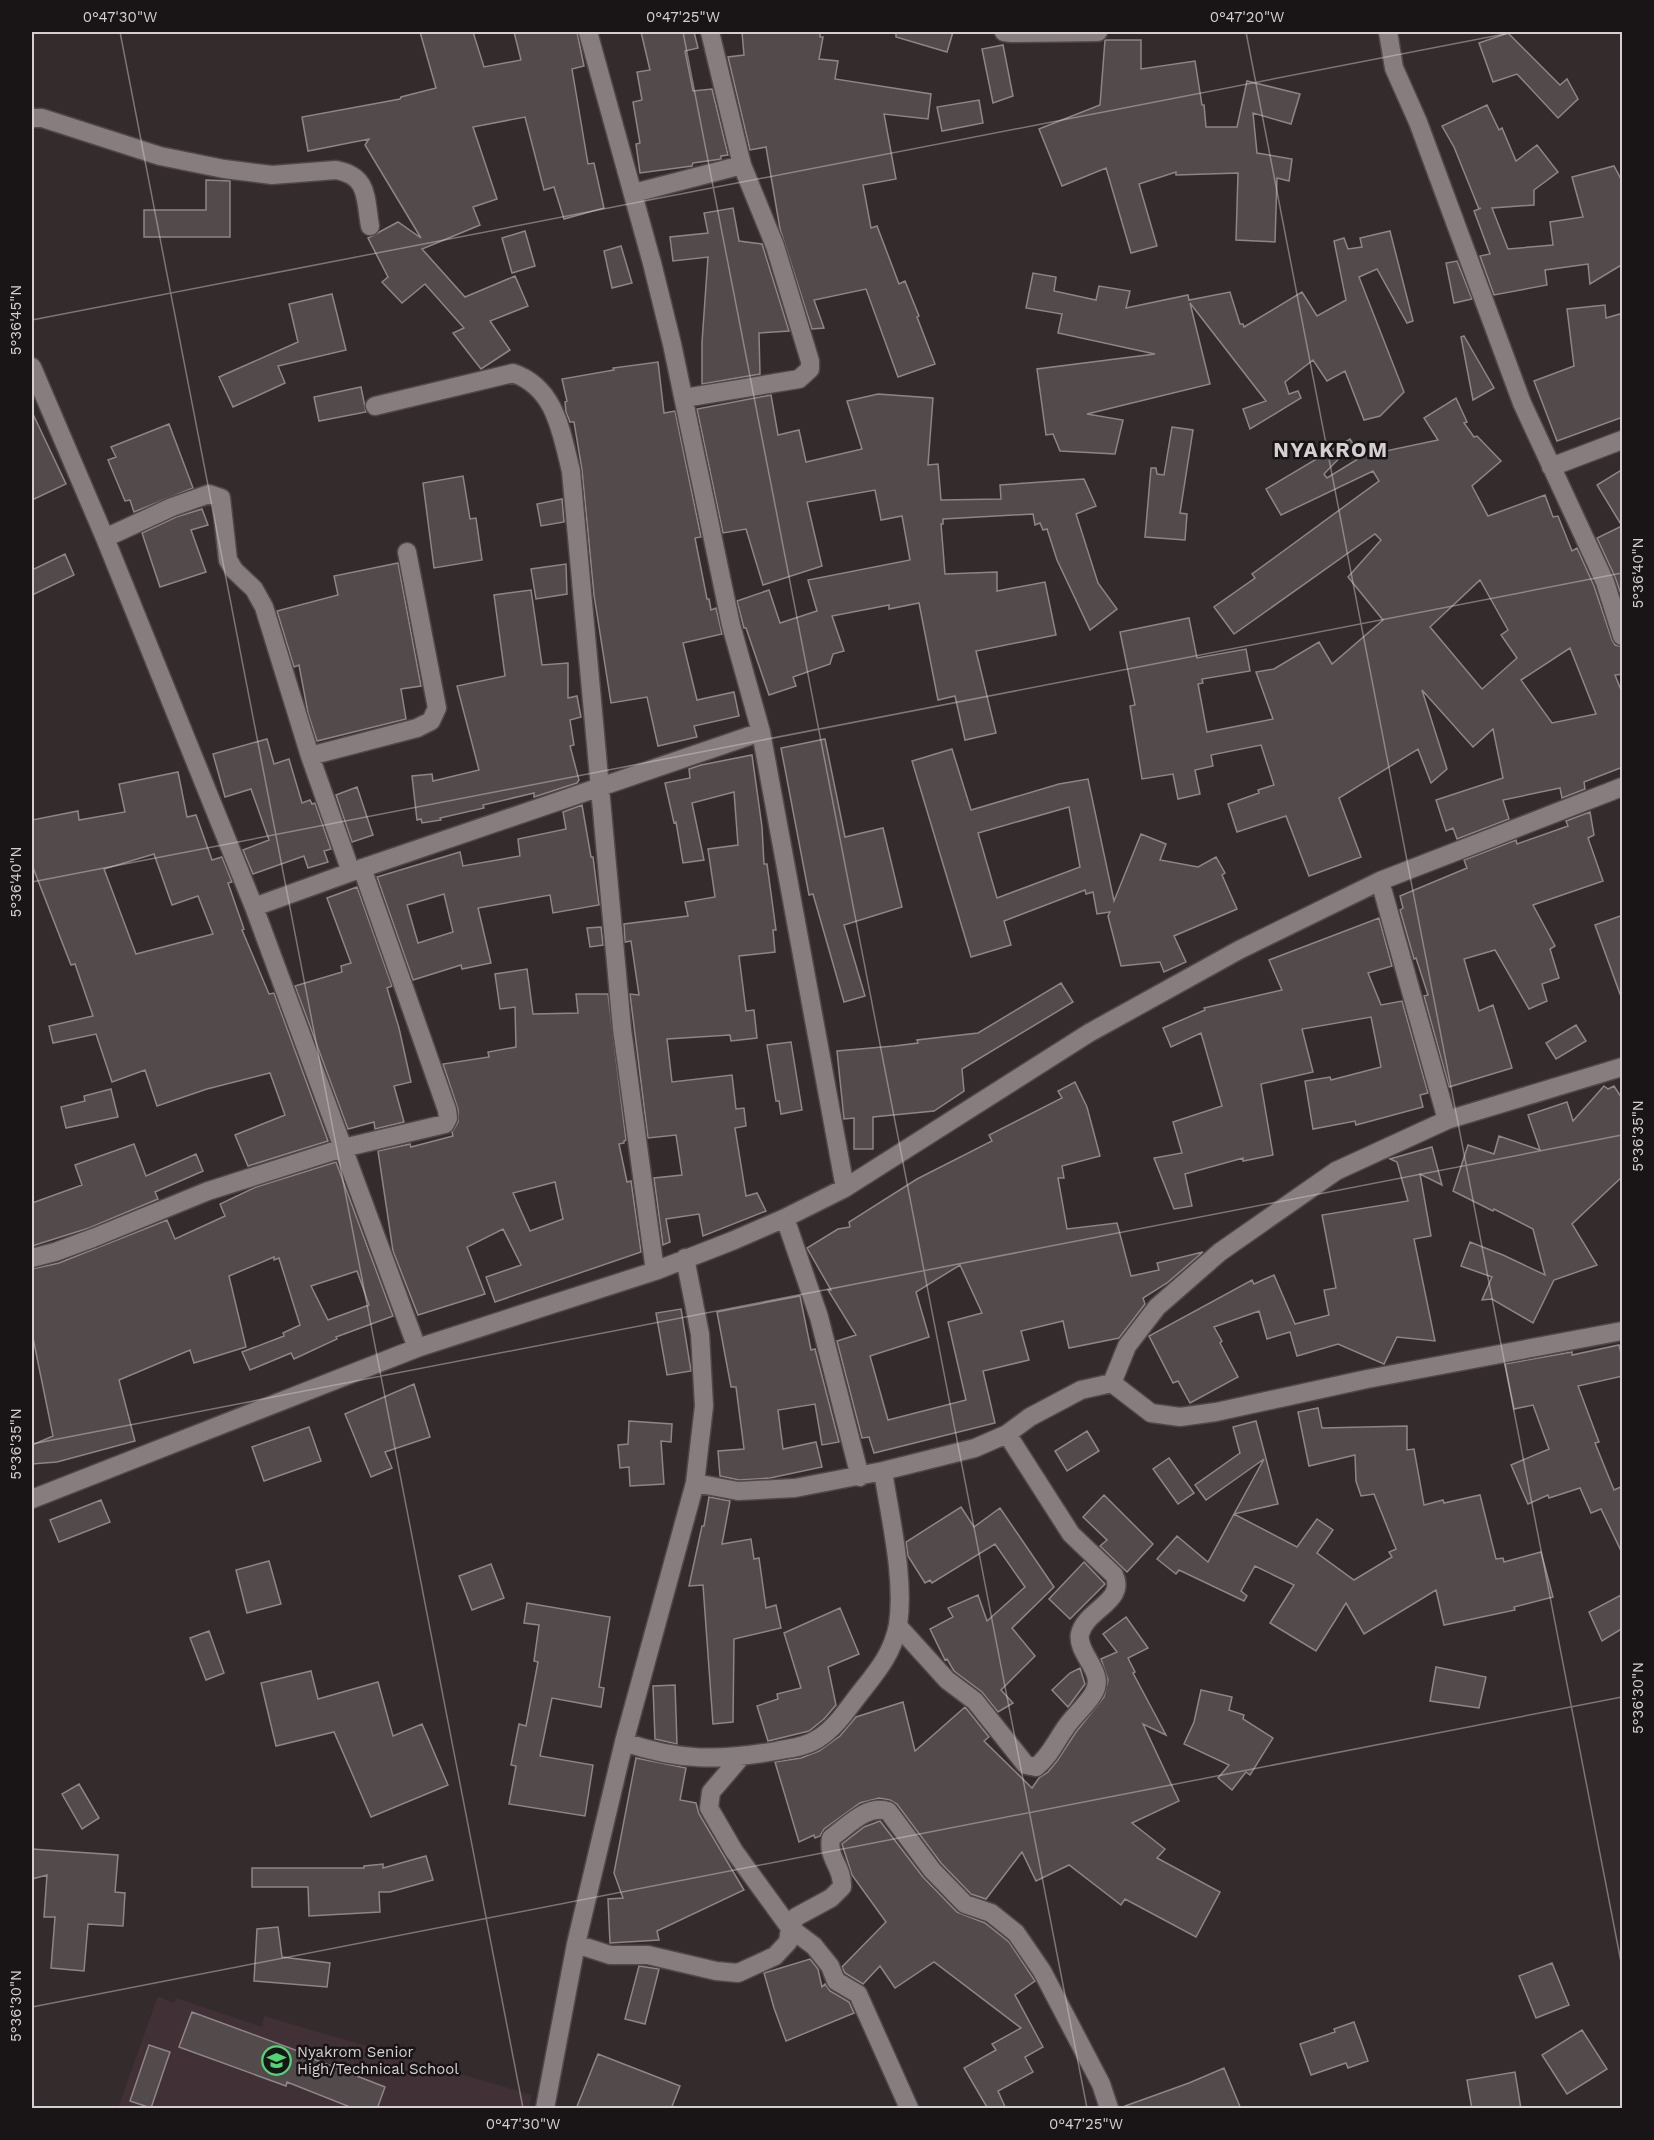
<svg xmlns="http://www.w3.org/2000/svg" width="1654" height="2140" viewBox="0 0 1654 2140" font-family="'Work Sans',sans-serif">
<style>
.built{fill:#413136}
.building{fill:#534a4c;stroke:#8f8587;stroke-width:1.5;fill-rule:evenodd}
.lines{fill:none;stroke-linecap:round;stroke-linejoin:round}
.minor-casing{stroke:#4f484a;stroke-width:21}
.minor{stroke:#877d7f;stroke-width:18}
.ticks{fill:none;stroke:#d5cfd1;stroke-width:1.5;stroke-opacity:0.45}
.labels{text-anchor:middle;stroke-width:5;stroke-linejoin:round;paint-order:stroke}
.poi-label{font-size:15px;fill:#d5cfd1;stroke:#191516;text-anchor:start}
.district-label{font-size:21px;font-weight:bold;letter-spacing:1.5px;fill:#d5cfd1;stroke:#191516}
.neatline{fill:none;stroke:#d5cfd1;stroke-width:2}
.ticks-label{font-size:15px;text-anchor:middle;fill:#d5cfd1}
</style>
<rect width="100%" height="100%" fill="#342b2d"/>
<path class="built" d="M158 1996 173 2003 176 1998 262 2027 264 2016 532 2095 529 2108H118Z"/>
<path class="building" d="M420 32H473L484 67 521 60 514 32H577L584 66 572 69 588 164 594 163 604 208 564 219 554 187 544 190 525 117 473 127 497 199 473 207 480 225 422 249 465 297 515 276 528 306 490 321 510 350 481 369 453 333 464 328 425 284 402 303 382 282 388 277 368 238 398 222 421 238 365 145 369 139 308 151 302 117 400 99 401 97 436 88Z
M641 32H694L698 48 685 51 693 91 712 89 728 155 721 156V159L693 163 692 166 640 173 636 144 640 143 633 102 642 100 637 72 650 70Z
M742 32H820V37H823L819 59 838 61 835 79 931 94 928 119 884 114 896 179 863 185 871 228 877 226 899 284 905 281 919 316 917 317 935 364 898 377 866 289 814 300 824 328 812 329 780 229 766 147 750 150 728 57 744 55Z
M896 32H953L947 52 896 37Z
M1508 33 1560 85 1567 79 1578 99 1558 118 1517 74 1493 82 1479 43Z
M1105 40H1141V69L1195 61 1202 105H1204L1206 127H1237L1247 81 1300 94 1291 124 1253 113 1257 153 1292 159 1289 181 1277 178 1275 242 1236 240 1238 173 1176 175V172L1139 184 1157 246 1131 253 1106 168 1062 186 1039 129 1100 105Z
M1003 45 1013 96 993 103 982 49Z
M979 100 983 123 942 131 937 107Z
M1487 105 1499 130 1502 128 1516 161 1537 145 1558 172 1534 190V205L1492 208 1508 249 1553 245 1550 222 1583 217 1572 177 1614 166 1623 183V264L1590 284 1588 264 1545 270 1547 285 1494 295 1480 256 1490 254 1474 211 1481 208 1479 209 1454 147 1442 126Z
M206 180 230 181V237H144V210H206Z
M733 208 739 241 762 244 789 331 759 333 760 374 702 384V342L708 257 673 261 670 237 708 233 704 213Z
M525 231 535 266 512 273 502 238Z
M1390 231 1413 321 1407 323 1377 269 1359 277 1404 392 1380 416 1364 420 1345 371 1327 381 1313 360 1285 382 1289 394 1298 391 1301 398 1250 429 1243 409 1266 401 1190 303 1210 384 1087 414 1123 420 1115 454 1060 451 1053 434 1046 435 1037 369 1155 354 1058 333 1062 314 1026 308 1033 273 1056 277 1054 291 1096 300 1099 286 1130 291 1126 308 1188 295 1189 300 1230 292 1240 324H1243L1244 327 1302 292 1317 316 1346 300 1334 241 1344 238 1348 249 1362 247 1360 238Z
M621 246 632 283 612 288 604 251Z
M1457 261 1472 299 1454 303 1446 263Z
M332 294 346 350 278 366 285 383 233 407 219 377 298 342 289 304Z
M1605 305 1606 318 1623 313V417L1557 441 1534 381 1574 366 1567 309Z
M1464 336 1494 388 1473 400 1461 337Z
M658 362 664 413 675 411 701 537 695 538 707 599H709L711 610 716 608 722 634 683 643 697 700 734 692 739 716 694 726 697 737 658 746 647 697 611 703 594 595 582 470 574 422H570L566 412 565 402 567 401 562 379 614 370 613 368Z
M361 387 366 412 319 421 314 397Z
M878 394 933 398 928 465 938 464 941 500 1001 499 1000 485 1084 479 1096 506 1076 514 1098 583 1117 609 1090 630 1057 560 1047 529 1043 530 1040 523 1035 525 1033 514 943 519V524H941L945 574 997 572V591L1045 582 1056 635 976 651 996 733 965 740 955 696 938 700 919 603 889 609V605L832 616 844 651 833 654 830 664 793 677 796 686 769 695 746 628H744L737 601 769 590 780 623 817 611 808 580 910 560 902 516 881 520 875 490 807 502 822 566 763 585 746 529 723 533 697 409 771 395 778 435 799 430 806 462 862 449 847 401Z
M1456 398 1467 422 1464 423 1474 437 1477 436 1501 461 1472 486 1488 516 1545 495 1553 517 1558 516 1572 551 1577 548 1594 586 1612 640 1615 645 1623 647V674L1615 675 1623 695V767L1584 782 1585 789 1562 798 1560 788 1503 800 1509 819 1457 839 1453 828 1446 831 1436 800 1503 778 1493 729 1473 747 1422 690 1447 769 1431 783 1418 749 1339 798 1361 857 1309 876 1286 816 1237 832 1228 804 1259 793 1258 790 1274 785 1261 745 1211 755 1213 766 1195 770 1200 794 1178 799 1173 774 1142 779 1130 706 1135 705 1120 632 1189 618 1197 658 1246 649 1250 671 1202 679 1203 683 1198 684 1207 732 1273 719 1256 672 1274 669 1319 642 1332 664 1383 620 1348 577 1381 540 1375 534 1234 634 1214 607 1255 578 1252 574 1379 481 1373 471 1281 515 1266 489 1350 439 1353 444 1324 474 1327 478 1379 446 1381 452 1438 440 1424 418ZM1480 580 1508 630 1501 635 1517 658 1482 689 1430 627ZM1570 648 1596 714 1552 723 1521 680Z
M32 412 66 484 32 500Z
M169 424 193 488 134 512 130 500 125 501 108 460 116 457 111 447Z
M1172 427 1193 430 1180 513 1187 514 1185 540 1145 537 1151 468H1156L1157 474 1164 475Z
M1623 469V600L1615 577 1597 538 1622 526 1597 485Z
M463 476 470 519 476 518 482 560 434 568 423 483Z
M562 499 564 522 541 526 537 504Z
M202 509 208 525 191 530 206 572 160 587 142 533 176 517Z
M65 554 74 575 32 595V570Z
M398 563 421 686 401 689 406 719 317 741 308 713 299 665 294 667 277 611 338 595 334 576Z
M566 564 567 594 536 599 531 569Z
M531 590 542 665 568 663V698L577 696 581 717 570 720 574 745 570 746 579 780 577 783 534 797V793L483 805 484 808 440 818 441 820 422 823 421 819 417 820 412 776 432 774 433 781 479 770 457 686 505 676 494 595Z
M267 739 274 764 289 759 302 803 310 800 312 804 315 803 331 849 324 851 328 862 308 868 304 856 253 874 243 850 269 840 251 789 225 797 213 754Z
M825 739 845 837 883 828 902 907 844 925 865 996 844 1002 813 894 809 895 781 748Z
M952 749 971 810 1059 784 1088 779 1114 901 1141 834 1166 844 1160 860 1198 867 1216 857 1225 873 1222 875 1237 909 1174 936 1186 962 1164 972 1160 962 1121 966 1108 916 1110 912 1097 914 1093 892 1086 894 1085 890 1004 921 1011 945 971 957 912 761ZM1069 807 1080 867 997 898 978 833Z
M752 755 762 827 764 864H767L776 930H773L775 952 739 956 746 1011 754 1010 757 1038 731 1041 730 1035 667 1039 672 1082 732 1075 736 1109 744 1108 746 1126 735 1128 746 1196 757 1193 766 1211 703 1236 699 1214 666 1219 670 1242 663 1245 654 1178 682 1175 676 1135 648 1138 630 994 639 995 631 941 625 942 624 924 688 916 685 902 715 897 708 849 738 845 734 792 692 803 704 860 683 863 676 822 674 823 665 783 690 778 689 769 701 765Z
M178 772 187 817 196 815 212 860 222 857 232 882 228 883 244 929 242 930 269 994 274 993 328 1141 248 1166 235 1135 285 1115 270 1073 207 1089 157 1106 145 1070 112 1082 96 1034 53 1043 49 1026 93 1016 75 964 71 965 32 865V820L78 811 79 820 125 812 119 784ZM154 854 172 905 198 896 213 934 136 954 104 869Z
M357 787 373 835 352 842 336 795Z
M582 805 591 857H593L599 905 553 913 550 895 478 908 491 963 462 969 461 965 413 980 377 877 460 852 463 866 520 856 518 839 566 829 563 812ZM444 894 453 932 418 943 407 905Z
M1590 812 1594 835 1588 838 1603 881 1533 905 1555 946 1550 949 1559 978 1542 984 1547 1001 1529 1009 1495 950 1464 959 1479 1011 1493 1005 1512 1068 1449 1087 1424 996 1428 995 1416 958 1414 959 1400 910 1403 908 1400 896 1467 868 1464 860 1516 840 1517 844 1568 826 1566 821Z
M357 887 392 986 387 988 399 1028 411 1082 394 1086 404 1122 375 1129 374 1122 348 1129 295 986 342 972 341 966 351 963 327 898Z
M1623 915V993L1620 994 1595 925Z
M1379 918 1392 966 1368 973 1381 1005 1402 1001 1428 1093 1420 1095 1423 1107 1356 1125 1355 1121 1313 1129 1305 1081 1330 1077 1331 1080 1381 1067 1371 1017 1302 1029 1313 1072 1261 1084 1273 1155 1243 1161V1158L1185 1174 1192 1206 1174 1209 1154 1158 1182 1153 1173 1122 1222 1106 1201 1033 1171 1047 1163 1028 1205 1010 1204 1008 1282 990 1269 960Z
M601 927 603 945 590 947 587 928Z
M527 969 533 1014 578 1013 576 994H608L626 1140 624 1141V1143L619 1144 627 1182 631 1181 641 1252 495 1302 486 1277 521 1265 503 1229 467 1247 485 1294 418 1315 393 1251 378 1151 410 1144 411 1147 453 1136 452 1132 458 1122V1109L443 1064 489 1057 488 1052 516 1047 515 1007 500 1009 495 974ZM555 1182 563 1219 530 1231 513 1193Z
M1061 983 1073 1002 962 1069 964 1091 934 1111 873 1117V1149H854V1118L844 1119 837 1051 894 1046 918 1043 917 1040 978 1033Z
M1576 1025 1586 1041 1556 1059 1546 1043Z
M791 1042 802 1110 781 1114 779 1101H776L767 1045Z
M1075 1082 1087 1107 1100 1156 1062 1166 1064 1178H1058L1067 1229 1117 1223 1131 1276 1159 1270 1157 1263 1203 1252 1167 1283 1143 1298 1145 1304 1119 1338 1069 1348 1063 1321 1021 1331 1029 1360 983 1371 995 1423 874 1453 869 1437 862 1438 837 1341 856 1335 828 1290H831L807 1248 838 1229 850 1227 849 1222 917 1179 992 1141 989 1135 1062 1098 1058 1091ZM960 1265 982 1313 948 1322 966 1400 888 1420 870 1356 929 1337 916 1292Z
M1604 1086 1608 1089 1614 1086 1623 1100V1176L1572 1224 1597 1265 1554 1280 1533 1323 1492 1299 1482 1300 1492 1277 1461 1266 1470 1242 1503 1255 1545 1275 1533 1229 1494 1209 1493 1211 1453 1191 1468 1145 1494 1154 1499 1136 1540 1150 1528 1115 1567 1102 1573 1121Z
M111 1089 118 1117 66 1128 61 1107 85 1101 84 1096Z
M134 1144 146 1176 196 1154 203 1171 155 1192 158 1199 89 1228 32 1246V1203L82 1185 75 1165Z
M1432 1147 1442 1185 1420 1174 1431 1236 1414 1239 1435 1341 1397 1337 1384 1364 1338 1344 1297 1356 1290 1332 1267 1339 1259 1311 1214 1327 1222 1341 1220 1343 1238 1377 1190 1403 1178 1381 1173 1383 1149 1336 1252 1280 1254 1284 1274 1275 1295 1324 1329 1315 1324 1290 1336 1288 1322 1215 1408 1201 1397 1162 1390 1159Z
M336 1162 393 1316 336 1337 337 1339 294 1359 291 1353 250 1370 242 1352 284 1336 283 1333 300 1325 279 1258 274 1260V1257L229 1276 246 1347 194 1363 190 1350 119 1380 135 1441 57 1462 32 1464V1445L53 1436 32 1333V1269L59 1263 167 1220 175 1239 225 1216 220 1204 256 1187ZM357 1271 369 1305 328 1320 311 1286Z
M800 1296 811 1350 815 1349 839 1442 822 1445 815 1404 778 1410 783 1449 816 1442 822 1467 770 1478 739 1480 720 1476 718 1451 744 1449 736 1387H731L717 1312Z
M681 1309 691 1371 667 1375 656 1313Z
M1619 1345 1623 1361V1376L1578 1386 1599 1442 1595 1443 1614 1490 1623 1486V1555L1601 1509 1591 1513 1580 1488 1549 1498 1548 1495 1528 1504 1511 1465 1549 1449 1533 1405 1514 1409 1505 1364 1572 1352V1355Z
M414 1384 430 1437 385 1452 392 1468 371 1477 345 1414Z
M1318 1408 1322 1428 1407 1426V1450L1414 1449 1424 1505 1443 1500 1444 1503 1480 1495 1496 1559 1503 1558 1504 1562 1541 1552 1553 1597 1514 1607 1515 1610 1444 1625 1436 1590 1364 1634 1346 1603 1316 1651 1270 1623 1294 1585 1255 1566 1241 1591 1247 1596 1244 1601 1179 1570 1176 1574 1157 1559 1177 1536 1208 1562 1234 1514 1297 1547 1317 1519 1333 1530 1317 1553 1354 1580 1392 1557 1389 1552 1396 1549 1374 1494 1361 1496 1356 1481 1355 1455 1309 1466 1298 1412Z
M629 1421 672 1424 671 1442 661 1441 664 1484 630 1486 629 1467 620 1468 618 1445 628 1444Z
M1256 1421 1278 1504 1234 1514 1264 1459 1206 1500 1195 1485 1240 1453 1233 1427Z
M309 1427 321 1461 264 1481 252 1447Z
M1087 1431 1099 1451 1067 1471 1055 1451Z
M1169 1458 1194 1493 1178 1504 1153 1469Z
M1104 1495 1153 1544 1127 1572 1100 1546 1107 1540 1083 1517Z
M709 1497 730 1501 722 1544 751 1539 754 1559 759 1558 766 1608 776 1605 781 1628 734 1639 733 1722 713 1724 703 1585 689 1586 702 1526H704Z
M101 1500 110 1522 59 1542 50 1520Z
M961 1507 974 1527 1000 1508 1054 1587 1012 1628 1035 1656 1001 1690 1013 1703 998 1712 982 1692 954 1671 947 1659 945 1660 930 1629 953 1617 948 1608 978 1595 987 1621 1025 1587 995 1544 932 1583 930 1580 925 1583 908 1556 906 1542Z
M269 1561 281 1604 247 1613 236 1570Z
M1084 1562 1105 1584 1070 1619 1049 1599Z
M491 1564 504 1598 472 1610 459 1576Z
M1623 1594V1628L1602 1641 1589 1612Z
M527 1603 610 1617 599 1687 604 1688 601 1707 552 1698 540 1756 593 1765 585 1816 509 1804 516 1766 511 1765 519 1724 526 1726 538 1662 534 1661 539 1625 524 1623Z
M840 1608 859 1654 828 1667 836 1705 824 1719 809 1731 768 1741 757 1706 778 1699 777 1694 801 1688 784 1633Z
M1126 1617 1148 1648 1128 1658 1135 1672 1133 1673 1166 1735 1143 1724 1179 1801 1132 1823 1165 1849 1157 1858 1220 1892 1196 1937 1125 1899 1121 1905 1069 1865 1036 1881 1022 1852 986 1899 971 1894 941 1863 897 1804 890 1800 879 1798 860 1803 824 1829 820 1836 815 1838 814 1835 799 1842 775 1762 801 1758 819 1751 840 1736 856 1717 903 1702 915 1751 965 1707 989 1737 984 1741 1032 1788 1039 1778 1048 1772 1057 1761 1076 1732 1104 1697 1108 1680 1101 1659 1117 1652 1103 1634Z
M209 1631 224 1673 206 1680 190 1638Z
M1436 1667 1486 1677 1479 1708 1430 1701Z
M1080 1668 1085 1684 1068 1707 1052 1690 1070 1673Z
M311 1671 318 1699 378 1682 393 1736 422 1724 448 1785 371 1817 334 1732 276 1746 261 1683Z
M675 1685 677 1744 655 1739 653 1686Z
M1201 1690 1232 1697 1229 1710 1244 1715 1243 1719 1273 1738 1250 1775 1246 1772 1232 1790 1218 1778 1229 1765 1184 1744 1194 1722Z
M636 1758 686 1768 680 1800 696 1803 699 1814 744 1890 657 1931 659 1940 610 1943 608 1899 623 1898 614 1873Z
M79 1784 99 1818 82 1829 62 1794Z
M880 1821 923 1877 957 1912 985 1923 1009 1942 1035 1981 1015 1995 1043 2047 1025 2057 1033 2072 998 2091 1006 2109H988L964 2068 996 2050 992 2044 1021 2028 934 1962 895 1988 880 1966 863 1984 845 1973 842 1967 886 1922 852 1875 842 1844 864 1827Z
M32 1849 118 1855 115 1892 125 1893 123 1926 88 1924 84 1971 51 1968 55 1917H44L47 1875 32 1879Z
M426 1856 433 1880 390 1892H379L380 1912 309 1916 308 1887H252V1868H364V1866L383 1864V1868Z
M278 1927 282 1957 330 1963 327 1987 254 1981 257 1929Z
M810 1959 818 1969 822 1987 825 1984 830 1991 849 2002 854 2013 786 2041 774 2008 764 1973Z
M1552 1963 1569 2005 1536 2018 1519 1976Z
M639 1966 659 1969 645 2024 625 2019Z
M192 2012 298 2051V2053L385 2087 377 2109H355L287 2082 286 2086 179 2047Z
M1354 2022 1368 2061 1348 2068 1346 2063 1311 2075 1300 2044 1335 2032 1334 2029Z
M1582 2030 1607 2069 1567 2094 1542 2055Z
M149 2045 170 2052 151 2108 130 2101Z
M598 2054 680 2086 671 2109H576Z
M1224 2068 1241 2109H1126L1125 2106 1189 2083Z
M1515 2072 1521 2109H1472L1467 2080Z"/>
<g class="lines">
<defs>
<path id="minor" d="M588 32 652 263 672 344 731 625 761 732 845 1188
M1004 32 1012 33 1098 32
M1388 32 1394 68 1418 122 1522 403 1605 582 1622 636
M32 118H42L160 156 224 169 272 175 336 170C369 176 365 198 370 226
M634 193 742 165
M32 367 105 538 254 907 417 1348
M684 398 799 379 810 369V361L775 246 742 165 710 32
M375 406 513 373C556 388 561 432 571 471L622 1029 655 1271
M1551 467 1622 440
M105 538 172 507 209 494 221 498 228 560 234 570 254 589 264 607 310 756 351 872
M310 756 417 728 431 721 437 708 407 552
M1380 881 1447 1120
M254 907 351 872 761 732
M785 1218 819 1317 860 1477
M32 1258 55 1252 93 1238 208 1191 343 1148 445 1124 448 1118 447 1110 362 868
M1112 1383 1127 1346 1157 1307 1220 1252 1336 1171 1447 1120 1622 1067
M695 1483 738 1491 795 1488 883 1471 975 1448 1007 1434 1030 1417 1081 1390 1112 1383 1151 1413 1180 1417 1216 1412 1367 1379 1622 1331
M32 1499 417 1348 655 1271 732 1241 785 1218 845 1188 1089 1033 1239 950 1380 881 1622 787
M898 1626 947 1680 975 1701 1026 1765 1036 1767C1049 1757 1055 1743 1064 1730 1072 1717 1085 1707 1093 1694 1097 1688 1098 1683 1096 1676 1093 1663 1077 1648 1080 1634 1085 1610 1127 1601 1114 1575L1071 1534 1007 1434
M624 1742C679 1761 719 1761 776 1751 790 1748 806 1747 819 1738 838 1726 850 1705 864 1688 880 1668 893 1651 898 1625 905 1578 890 1518 883 1471
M741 1757 711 1792 709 1808 734 1851 790 1928 814 1946 830 1966 836 1981 858 1994 909 2108
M576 1944 610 1955H648L716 1971 738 1973 775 1956 788 1942 790 1928 796 1917 831 1898 842 1887C843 1866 827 1859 831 1838 848 1826 867 1804 888 1811L932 1870 965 1904 991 1913 1016 1933 1042 1971 1101 2084 1109 2108
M545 2108 576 1944 624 1742 695 1483 704 1406 700 1334 685 1258"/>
</defs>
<use href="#minor" class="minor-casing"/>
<use href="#minor" class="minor"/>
</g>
<path class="ticks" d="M120 32 523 2108M683 32 1087 2108M1246 32 1622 1967M32 320 1515 32M32 882 1622 573M32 1444 1622 1135M32 2007 1622 1697"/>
<defs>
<symbol id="school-ring" viewBox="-11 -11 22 22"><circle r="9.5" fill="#191516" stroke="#4fd675" stroke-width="1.5"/><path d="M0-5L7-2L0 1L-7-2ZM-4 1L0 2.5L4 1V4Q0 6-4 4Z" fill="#4fd675"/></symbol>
</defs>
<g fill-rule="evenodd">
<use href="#school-ring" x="260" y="2044" width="33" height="33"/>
</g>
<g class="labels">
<g class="poi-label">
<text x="297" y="2057">Nyakrom Senior<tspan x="297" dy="17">High/Technical School</tspan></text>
</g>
<g class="district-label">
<text x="1331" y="457">NYAKROM</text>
</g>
</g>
<rect width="1654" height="2140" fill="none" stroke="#191516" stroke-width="66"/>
<rect x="33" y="33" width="1588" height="2074" class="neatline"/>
<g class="ticks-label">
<text x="120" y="22">0°47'30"W</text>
<text x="683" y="22">0°47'25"W</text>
<text x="1247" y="22">0°47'20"W</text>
<text transform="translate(16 320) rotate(-90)" y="5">5°36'45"N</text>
<text transform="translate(1638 573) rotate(-90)" y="5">5°36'40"N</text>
<text transform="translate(16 882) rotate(-90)" y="5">5°36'40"N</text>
<text transform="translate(1638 1136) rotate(-90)" y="5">5°36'35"N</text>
<text transform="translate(16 1444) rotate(-90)" y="5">5°36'35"N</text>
<text transform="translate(1638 1698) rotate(-90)" y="5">5°36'30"N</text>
<text transform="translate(16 2006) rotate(-90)" y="5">5°36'30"N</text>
<text x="523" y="2129">0°47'30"W</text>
<text x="1086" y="2129">0°47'25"W</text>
</g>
</svg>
